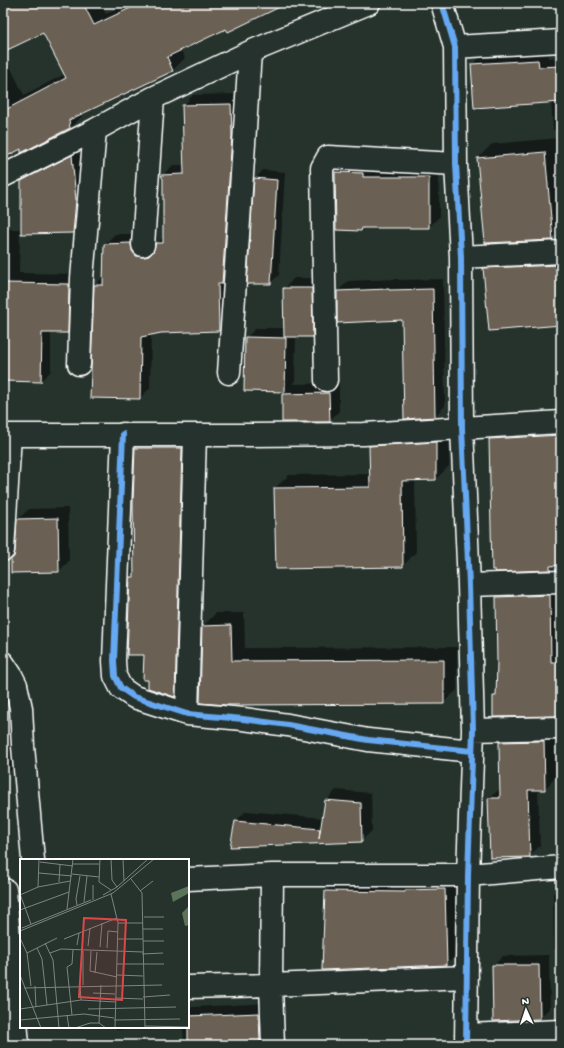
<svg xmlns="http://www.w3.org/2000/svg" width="564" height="1048" viewBox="0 0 564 1048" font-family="'Gochi Hand',sans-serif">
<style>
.shadow{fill:#0007;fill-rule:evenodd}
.building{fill:#6a6053;stroke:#fff}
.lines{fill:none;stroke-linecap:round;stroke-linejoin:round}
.street-casing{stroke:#fff;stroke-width:25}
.street{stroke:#26332d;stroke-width:22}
.cycleway-casing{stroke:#26332d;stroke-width:8}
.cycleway{stroke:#66a8f1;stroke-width:6}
.inset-road{fill:none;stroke:#7d8581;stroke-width:1}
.view{fill:#dc4848;fill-opacity:0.15;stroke:#dc4848;stroke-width:2}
.inset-edge{fill:none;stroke:#fff;stroke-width:2}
</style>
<rect width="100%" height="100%" fill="#26332d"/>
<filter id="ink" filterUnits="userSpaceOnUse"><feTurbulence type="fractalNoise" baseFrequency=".025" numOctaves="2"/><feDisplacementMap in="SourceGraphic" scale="8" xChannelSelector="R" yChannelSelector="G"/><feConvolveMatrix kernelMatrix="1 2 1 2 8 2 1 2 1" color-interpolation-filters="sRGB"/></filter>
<g filter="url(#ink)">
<path class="shadow" d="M3 3H101L106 14 130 3H289L228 31 227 28 180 49 185 58 173 70 81 113 82 116 70 128 3 157ZM44 32 65 74 24 95 3 52Z
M548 50 549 58 561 57V129L553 130 551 101 472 65 482 55Z
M241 94 229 320 219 330 161 332 151 334 150 388 140 398 95 285 104 276 105 244 115 234H141L147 246 156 247 157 244 164 236V179L163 175 173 165H185L183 106 193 95Z
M559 138 561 158V230L552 239 478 158 492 144Z
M82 146 83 221 73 232 22 181 33 171Z
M346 162 439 167V217L429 227H364L361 230 336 173Z
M263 170 285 172 279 275 270 283 255 179Z
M3 229H20L19 273 79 274 77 322 67 332H51V371L41 381 3 380Z
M561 255V324L485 269 495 259Z
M294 278H322L323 325 312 336H296L295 381 292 384 339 383V411L329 421H283V394L286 391 245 390 246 338 256 328H285L284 289Z
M398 279V280L443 279 445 406 435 416 403 319 338 291 348 281Z
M561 425V564H554L549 569 490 439 500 429Z
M449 429V466L436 479 415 480 416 552 403 566 275 488 289 475 371 474 370 447 384 433Z
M146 438H192L185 686 175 696 145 654 131 578 135 574 134 502 136 448Z
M68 508 69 561 59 571 15 557 18 519 29 509Z
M560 585 561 639V715L494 696 497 693V597L507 587Z
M216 613H244L245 648 457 647V690L443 703 227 704 203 626Z
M17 704 24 758 9 772 3 773V708Z
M554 731 555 778 545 789H538L540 846 529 856 489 798 501 788 500 742 510 732Z
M336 790 371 793 372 831 361 841 231 846 236 821 246 811 324 818 326 801Z
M455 879 457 954 446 964 326 891 336 881Z
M561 886V949H554L553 894Z
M549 955 550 1008 539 1018 493 966 503 956Z
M3 976 21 1045H3Z
M269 1003 264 1045H184L183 1027H188V1011L192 1007Z
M116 1027H162L116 1030Z
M505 1036 561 1038V1045H496Z"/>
<path class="building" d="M3 3H83L94 25 141 3H288L228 32 226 29 167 57 173 71 69 120 70 128 21 153V149L3 158V111L66 78 43 33 3 52Z
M538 60 539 67 561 66V102L474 108 471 64Z
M231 104 232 136 222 284H218L219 331 161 333 141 337 140 399 90 398 94 285H103L104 244 131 243 132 251 136 256 143 257 149 256 153 252 156 243H163V179L161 175 184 174 182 105Z
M545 152 553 240 485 243 477 158Z
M72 155 76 200 73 233 21 234V181Z
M335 172 363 173V177H429V228H362L361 231 336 230Z
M254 178 277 180 271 284H247Z
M561 265V325L489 331 483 268Z
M3 283 69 284 68 333H42L41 382 3 381Z
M283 288H312L313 337H284Z
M389 289V290L433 289 435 417 404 419 402 320 337 323V291Z
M245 337 286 338 285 392 244 391Z
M329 393 330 422H282V394Z
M561 435V565L550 566V570L495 572V570H492L489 439Z
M436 442V480L402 481 403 567 276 569 274 488 370 487 369 446Z
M135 448H182L175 697 148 688V680H143L144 655H127L130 577H134L133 502Z
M58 518 59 572 11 573V559L14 557 15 551 17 519Z
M550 595 551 662H561V716L493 717V696H496L497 663 496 597Z
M231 625 232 661 444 660V704L227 705 200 703 202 626Z
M544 741 545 790H528L530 857 490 858 488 798H500L499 742Z
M325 800 361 803 362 842 230 847 235 821 320 829 319 839Z
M445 889 447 965 322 970 325 891 405 892V890Z
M492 965H539L540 1019 493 1021Z
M259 1013 260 1045H188V1016Z"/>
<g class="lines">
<defs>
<path id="street" d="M442 3 455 47 456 164 461 257 462 428 469 585 473 730 468 875 466 1045
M455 47 561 41
M3 176 95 130 153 98 250 52 369 3
M143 245 153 98
M461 257 561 252
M79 364 82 278 95 130
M229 373 250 52
M326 380 322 168 328 157 456 164
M123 434 114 661 115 676 121 688 134 697 187 714 243 719 288 725 368 740 472 751
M3 435H248L364 434 561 422
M3 550 10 435
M469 585 561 582
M3 663 11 675 16 685 21 708 23 746 33 860
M187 714 195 435
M473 730 561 728
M272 875 271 985 273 1045
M188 879 272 875H468L561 867
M5 890 18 1045
M188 987 271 985 467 977
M466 1035 561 1031"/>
</defs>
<use href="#street" class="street-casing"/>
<use href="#street" class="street"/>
<defs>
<path id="cycleway" d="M442 3 455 47 456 164 461 257 462 428 469 585 473 730 468 875 466 1045
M123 434 114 661 115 676 121 688 134 697 187 714 243 719 288 725 368 740 472 751"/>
</defs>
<use href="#cycleway" class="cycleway-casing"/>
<use href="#cycleway" class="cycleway"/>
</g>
</g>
<g transform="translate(20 859)">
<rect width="169" height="169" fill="#26332d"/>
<path d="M169 27V34L153 43 151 34ZM169 47V66L165 67 162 54Z" fill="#5b745a"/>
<path class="inset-road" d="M80 0 79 23 91 31M91 0 92 21 97 28M103 0 104 22M20 3 53 7M53 5H79M19 14 52 17M52 15 79 18M111 20 122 34 125 169M39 23 40 5M73 26V41M18 28 19 0M120 32 133 22M0 35 11 65M91 35 98 64 95 169M0 36 18 28 50 22M83 36 97 28 128 0M64 43 67 17M57 46 56 40 60 17M47 50 53 0M0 51 49 33M124 58H144M98 64H123M2 69 71 41M123 70H143M0 72 93 34 134 0M0 79 7 94 37 79M44 80 97 59M98 80H123M123 82H144M25 84 33 101 39 169M57 86 59 74M68 87 70 69M80 88 82 64M17 89 22 100 27 146M87 89 88 72 98 73M63 92V126M71 92 70 112 97 118M7 94 11 127M30 94 41 90 123 93M122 95 143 94M97 105H144M75 114 77 93M0 116 21 169M97 116 123 117M60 126 61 141M15 127 16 148M4 129 142 126M73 134 95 135M123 138 150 136M95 139 123 140M0 150 61 141 95 143M68 150 156 148M47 156 49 169M52 156 47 108 52 105 53 91M0 161 64 155 94 159M94 161 160 160M79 164 81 126M125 167 169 168M55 169 70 164H79L86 169"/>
<path class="view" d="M64 59 106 61 102 141 59 138Z"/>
<rect width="169" height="169" class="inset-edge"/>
</g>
<rect width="564" height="1048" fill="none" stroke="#26332d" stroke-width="16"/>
<rect x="8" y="8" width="548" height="1032" fill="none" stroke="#fff" stroke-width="1.5" filter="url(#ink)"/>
<g transform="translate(526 1010) rotate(357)" stroke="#26332d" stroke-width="3" paint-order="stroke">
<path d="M0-3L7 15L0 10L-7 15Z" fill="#ffffff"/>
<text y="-6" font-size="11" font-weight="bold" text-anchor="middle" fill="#ffffff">N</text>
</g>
</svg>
